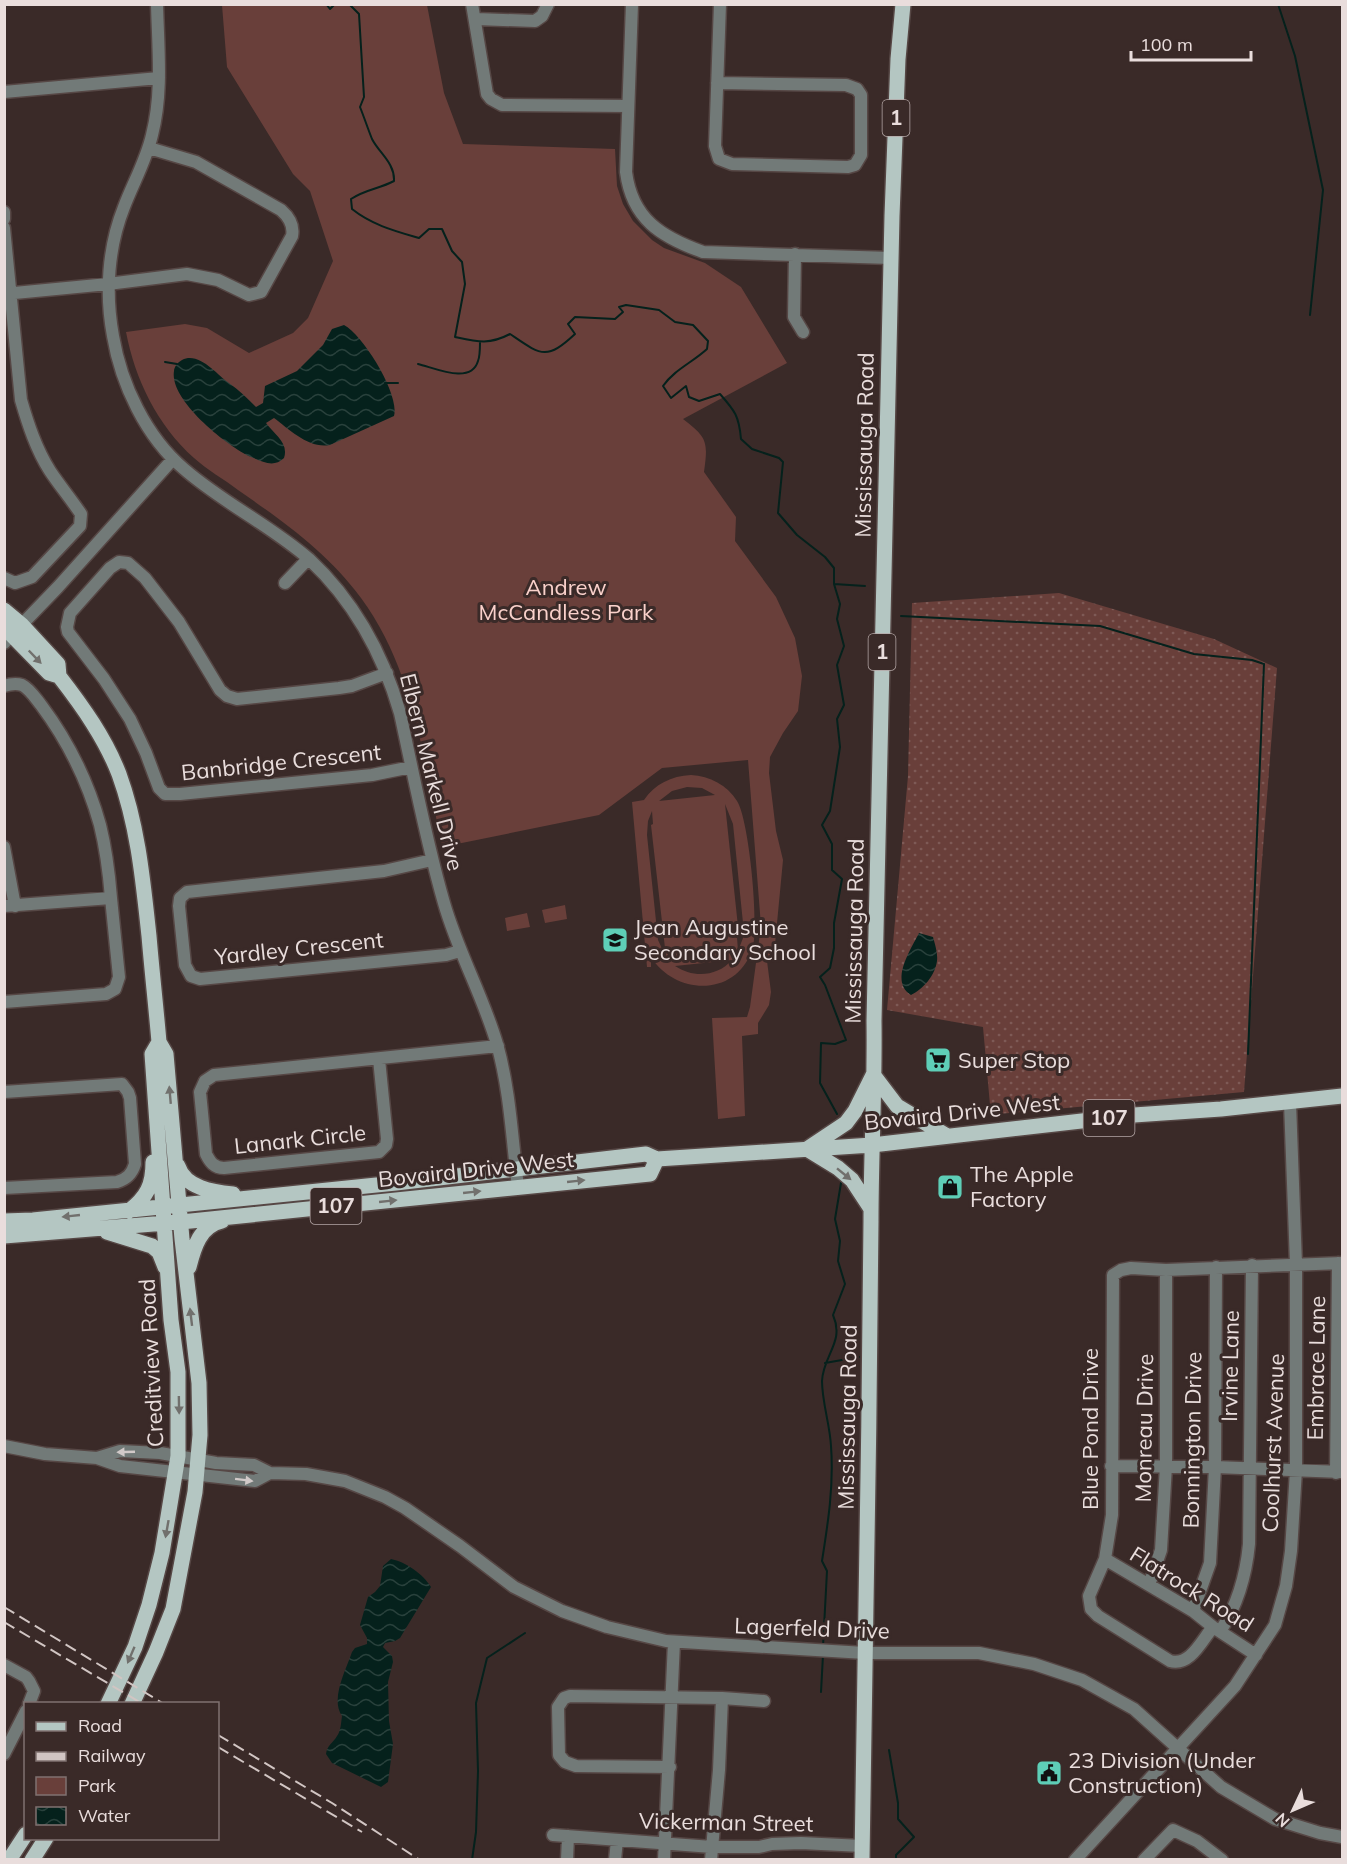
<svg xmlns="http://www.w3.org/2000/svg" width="1347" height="1864" viewBox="0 0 1347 1864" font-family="Mulish,sans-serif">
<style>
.grass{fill:url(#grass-dots)}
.park{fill:#693f3a;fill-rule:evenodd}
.water{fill:url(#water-waves)}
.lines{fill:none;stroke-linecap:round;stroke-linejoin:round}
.stream{stroke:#05211c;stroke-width:2}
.minor-casing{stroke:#564745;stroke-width:15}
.major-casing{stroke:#564745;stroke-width:18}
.minor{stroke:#727a78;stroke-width:12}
.major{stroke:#b4c6c2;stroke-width:15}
.rail{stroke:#d1c5c3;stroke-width:2;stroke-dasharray:12 6;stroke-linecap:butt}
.oneway{fill:#71706d}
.oneway2{fill:#d1c9c8}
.labels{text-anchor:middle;stroke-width:6;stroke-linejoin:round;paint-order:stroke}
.shield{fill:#3a2a28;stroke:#b4a7a6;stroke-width:1.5}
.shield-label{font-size:21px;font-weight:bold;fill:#e9dddc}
.street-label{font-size:22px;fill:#e9dddc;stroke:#3a2a28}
.park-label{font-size:22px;fill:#fad1cb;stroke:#3a2a28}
.poi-label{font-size:22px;fill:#e9dddc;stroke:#3a2a28;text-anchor:start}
</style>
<defs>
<pattern id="grass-dots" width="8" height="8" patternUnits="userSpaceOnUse" patternTransform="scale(1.5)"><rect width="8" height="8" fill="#693f3a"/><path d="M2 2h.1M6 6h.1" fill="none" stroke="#7e5a56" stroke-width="1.8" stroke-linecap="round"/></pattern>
<pattern id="water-waves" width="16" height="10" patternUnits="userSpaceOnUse" patternTransform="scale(1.5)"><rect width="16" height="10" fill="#05211c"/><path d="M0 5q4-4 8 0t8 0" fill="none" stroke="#29413c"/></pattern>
</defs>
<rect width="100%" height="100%" fill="#3a2a28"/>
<path class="grass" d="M1059 593 1214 639 1277 668 1244 1092 998 1114 990 1105 983 1027 887 1010 908 776 912 603Z"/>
<path class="park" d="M222 5H427L444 93 463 144 615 149 617 186 623 204 633 221 652 240 664 248 705 263 741 287 787 363 683 419C708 438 708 442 704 472L736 517 735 541 776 597 795 638 802 676 798 711 783 733 770 757 769 773 776 831 783 860 775 944 767 961 771 992 769 1005 758 1023V1034L742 1036 745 1116 718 1119 712 1018 747 1017 750 1007 761 926 748 760 662 768 599 815 442 847C424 761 414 670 361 598 327 552 284 522 238 490 224 479 207 470 194 458 157 425 135 379 126 332L185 324 207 328 249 353 293 333 308 318 333 261 310 191 293 174 227 67Z
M691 775C710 776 727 785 737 801 749 819 760 929 752 950 736 997 676 996 651 957V967H647L632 802 644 800C655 784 671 776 691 775ZM687 787 702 788 715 795 659 801 672 791ZM725 804 733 824 743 923V938L738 951 737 937 739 936ZM652 811 653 824 651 825 666 957 658 940 647 835 648 821ZM732 960C717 977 693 978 675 966Z
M565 905 567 919 545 923 542 910Z
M527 913 530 927 507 931 505 918Z"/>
<path class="water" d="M344 325C364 336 400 395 394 416L330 445C309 449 290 430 274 418L266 423C275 435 289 443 284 458 274 468 263 462 251 457 227 446 169 400 174 371 174 367 178 362 182 360 199 351 217 375 229 383 239 390 247 398 256 407L263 403 265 386 297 371 323 345 332 329Z
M919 933 933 937C935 944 938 954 937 961 935 976 923 989 911 995 889 982 911 949 919 933Z
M391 1559C406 1562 423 1574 431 1587L400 1638 395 1641 385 1643 383 1647 392 1656 393 1662 388 1682 389 1721 393 1744 388 1782 381 1787 332 1763 326 1754C327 1745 333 1743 337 1736 341 1731 341 1722 342 1716 330 1699 346 1670 352 1652L355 1648 367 1644V1638L360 1625 368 1597 375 1592 380 1586 383 1566Z"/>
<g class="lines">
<path class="stream" d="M326 4 330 9 335 4
M349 4 359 14 364 97 360 107C364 117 368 129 372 139 379 153 395 163 394 181 379 189 366 189 351 199L352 209C372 225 395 231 419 238L429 229H442L452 251 462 262 465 284 455 337C478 342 489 345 510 334 541 355 546 361 575 334L568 324 575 317 615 319 623 312 619 307 626 305 659 310 675 322 693 325 708 341 707 349C693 362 674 370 663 386L671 398 686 386 689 397 699 401 720 394C735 411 739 416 741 439L752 449 779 458 783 462 778 513 797 535 825 557 834 568V584L840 604 837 619 844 646 837 665 844 705 837 719 840 747 830 811 822 825 832 844V870L842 879 834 923V948L830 968 820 977 825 985 846 1040 835 1044 821 1043 820 1083 837 1114
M1278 4 1295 56 1323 190 1310 315
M165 362 177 364
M418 364C435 368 471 385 478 361 480 356 480 348 480 342
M385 383H398
M834 584 865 586
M901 616 1100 626 1194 654 1252 660 1264 664 1248 1054
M825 1363 859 1357
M823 1646 827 1571 822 1561C828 1523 834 1485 831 1446 830 1425 822 1402 822 1381 823 1355 845 1342 833 1315L845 1284 838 1261 840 1241 835 1219 841 1183
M821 1692 823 1655
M889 1750 898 1803V1819L914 1837 896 1855V1860
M472 1860 476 1832 478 1771 476 1703 487 1658 525 1633"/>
<defs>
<path id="minor" d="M157 4C158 48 163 92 152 135 146 161 133 183 124 207 108 247 105 293 113 336 121 384 146 437 184 469 223 503 270 525 309 559 354 601 383 654 400 713 414 777 426 841 444 903 458 952 483 996 497 1044 510 1090 512 1139 518 1187
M472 4 487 94 491 99 502 105 627 106
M632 4 626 172C632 219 661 237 703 252L891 258
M476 19 535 21 542 16 548 4
M717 83 846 85 857 89 861 95V155L855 165 848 167 732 164 719 159 715 146 720 4
M4 92 159 78
M4 212V219
M4 228 21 400C28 424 36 449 50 471 60 486 71 499 81 514L80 526 32 577 15 583 4 578
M795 254 794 317 803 332
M4 294 108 284 187 274 218 280 249 295 261 292 292 236C294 226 289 217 281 210L196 162 149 148
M285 583 308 559
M4 643 58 587 173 459
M387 673 352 686 339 688 237 699 227 696 220 690 179 622 145 578 128 563 119 562 110 568 70 613 67 627 68 632 104 679 130 719 146 753 159 788 165 794H180L372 775 411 767
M4 686C10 684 16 683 22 685 30 689 36 699 41 705 68 741 88 782 100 825 106 849 109 873 111 898
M4 847 15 906
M432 860 384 871 187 892 180 898 179 906 185 965 191 976 200 979 446 955 460 951
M4 906 111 898 119 977 115 989 106 994 4 1002
M379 1059 387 1139 386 1145 379 1152 224 1168C214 1168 210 1162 206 1154L200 1092 205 1081 214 1075 498 1046
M4 1092 122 1084 128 1092 130 1098 135 1164C132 1174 127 1179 117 1182L4 1188
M4 1446 45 1454 97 1458 120 1466 255 1481 270 1473
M97 1458 120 1451 160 1453 216 1463 254 1465 270 1473 306 1474 345 1481 385 1497 405 1508 460 1546 514 1587 562 1611 607 1627 666 1641 865 1653H979L1034 1664 1082 1680 1134 1709 1221 1787 1275 1819 1320 1833 1342 1837
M1111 1466 1215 1467 1342 1472
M1336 1473 1338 1263
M1105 1559 1193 1611 1213 1627 1256 1655
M1149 1585 1161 1550 1166 1466V1270
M1193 1611 1210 1563 1215 1467 1216 1267
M1213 1627C1202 1640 1190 1667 1170 1661L1098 1616 1091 1609 1089 1596 1105 1559 1112 1515 1113 1275 1121 1270 1131 1268 1166 1270 1342 1263
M1221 1630C1238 1604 1246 1575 1249 1544L1252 1265
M4 1665 26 1677 29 1681 34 1691 29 1704
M4 1754 26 1711
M670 1767 576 1766 565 1762 559 1755 558 1707 564 1698 570 1696 722 1698 764 1701
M553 1835 712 1847H759L772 1844 801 1843 862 1846
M567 1860 568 1836
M615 1860 617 1840
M664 1860 674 1642
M711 1860 719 1770 722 1698
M1075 1860 1235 1686 1275 1625 1286 1586 1291 1551 1296 1470V1264L1290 1103
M1144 1860 1173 1830 1197 1841 1222 1860"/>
<path id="major" d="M4 610 22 625 58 664 59 676
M4 627 49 673 59 676
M59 676C83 707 105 738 119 774 138 826 143 881 149 936 152 972 156 1007 159 1042L166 1054 182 1239 199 1383 200 1435 195 1492 173 1609 156 1652 132 1704
M875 1077 897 1106 947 1136
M807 1149 846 1123 855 1111 873 1075
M807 1149 838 1168 852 1180 871 1209
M178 1166C185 1188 213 1192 233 1194
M129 1211C147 1197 153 1185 153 1162
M4 1221 33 1220 396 1183 646 1154 657 1159 872 1145 1134 1115 1221 1109 1342 1096
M107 1232 152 1246 159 1252 165 1267
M4 1236 191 1221 650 1174 657 1159
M189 1267C194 1247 200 1226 222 1221
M108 1704 135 1647 149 1605 162 1553 178 1456V1372L171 1320 152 1054 159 1042
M9 1860 26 1834
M32 1860 46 1838
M862 1860C864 1646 870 1434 871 1221 871 1154 875 1088 874 1021L892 216 898 59 903 4"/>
</defs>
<use href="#minor" class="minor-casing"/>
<use href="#major" class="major-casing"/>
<use href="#minor" class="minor"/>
<use href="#major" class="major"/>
<path class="rail" d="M4 1607 164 1704
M4 1622 143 1704
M218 1735 332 1803 420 1860
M218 1747 362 1832"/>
</g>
<defs><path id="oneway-solid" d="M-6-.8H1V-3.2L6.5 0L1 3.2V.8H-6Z" transform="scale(1.5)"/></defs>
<g class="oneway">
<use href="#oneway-solid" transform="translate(35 657) rotate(46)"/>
<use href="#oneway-solid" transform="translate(170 1095) rotate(-95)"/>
<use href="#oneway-solid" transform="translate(844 1174) rotate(39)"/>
<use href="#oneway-solid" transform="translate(576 1181) rotate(-6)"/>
<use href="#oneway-solid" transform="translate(472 1192) rotate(-6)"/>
<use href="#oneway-solid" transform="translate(388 1201) rotate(-6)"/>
<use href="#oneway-solid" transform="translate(71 1216) rotate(174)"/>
<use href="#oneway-solid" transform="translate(191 1317) rotate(-97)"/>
<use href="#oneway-solid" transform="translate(179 1405) rotate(89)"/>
<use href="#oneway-solid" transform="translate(167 1529) rotate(100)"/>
<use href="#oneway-solid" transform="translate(131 1655) rotate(113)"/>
</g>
<g class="oneway2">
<use href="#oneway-solid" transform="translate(126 1452) rotate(178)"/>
<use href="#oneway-solid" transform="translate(244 1480) rotate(7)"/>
</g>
<defs>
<symbol id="school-square" viewBox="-11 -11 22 22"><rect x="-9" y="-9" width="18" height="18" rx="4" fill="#5eceb7" stroke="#3a2a28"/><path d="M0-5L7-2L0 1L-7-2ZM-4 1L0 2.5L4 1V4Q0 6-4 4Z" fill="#111"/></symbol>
<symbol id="supermarket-square" viewBox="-11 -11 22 22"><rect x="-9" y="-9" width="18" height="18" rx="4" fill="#5eceb7" stroke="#3a2a28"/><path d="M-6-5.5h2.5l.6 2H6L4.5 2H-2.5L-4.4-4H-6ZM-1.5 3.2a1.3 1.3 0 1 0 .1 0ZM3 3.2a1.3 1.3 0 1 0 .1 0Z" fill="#111"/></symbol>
<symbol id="shop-square" viewBox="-11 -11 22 22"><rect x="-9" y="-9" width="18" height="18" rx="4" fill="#5eceb7" stroke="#3a2a28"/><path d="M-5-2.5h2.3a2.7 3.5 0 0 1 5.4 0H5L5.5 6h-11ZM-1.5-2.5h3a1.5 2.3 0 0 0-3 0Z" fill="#111"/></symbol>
<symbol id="civic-square" viewBox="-11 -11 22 22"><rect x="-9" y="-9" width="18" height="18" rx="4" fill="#5eceb7" stroke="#3a2a28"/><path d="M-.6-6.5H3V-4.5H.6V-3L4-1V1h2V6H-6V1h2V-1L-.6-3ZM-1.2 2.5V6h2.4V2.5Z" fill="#111"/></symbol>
</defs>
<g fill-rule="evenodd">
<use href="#school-square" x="600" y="925" width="30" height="30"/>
<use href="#supermarket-square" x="923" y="1045" width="30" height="30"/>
<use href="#shop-square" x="935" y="1172" width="30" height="30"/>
<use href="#civic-square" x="1034" y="1758" width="30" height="30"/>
</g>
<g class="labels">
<g class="shield">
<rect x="882.5" y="100" width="27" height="36" rx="4.5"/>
<rect x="868.5" y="634" width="27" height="36" rx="4.5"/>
<rect x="1083.5" y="1100" width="51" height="36" rx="4.5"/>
<rect x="310.5" y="1188" width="51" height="36" rx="4.5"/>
</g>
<g class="shield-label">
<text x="896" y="125">1</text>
<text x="882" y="659">1</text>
<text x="1109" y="1125">107</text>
<text x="336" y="1213">107</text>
</g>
<g class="street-label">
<text transform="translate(864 445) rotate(-89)" y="8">Mississauga Road</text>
<text transform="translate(281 762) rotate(-6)" y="8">Banbridge Crescent</text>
<text transform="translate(432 772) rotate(76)" y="8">Elbern Markell Drive</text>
<text transform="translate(854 931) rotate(-89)" y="8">Mississauga Road</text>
<text transform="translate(299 948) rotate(-6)" y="8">Yardley Crescent</text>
<text transform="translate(962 1112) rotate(-6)" y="8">Bovaird Drive West</text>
<text transform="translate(300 1139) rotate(-6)" y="8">Lanark Circle</text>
<text transform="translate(476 1169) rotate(-6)" y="8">Bovaird Drive West</text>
<text transform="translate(151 1363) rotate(-93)" y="8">Creditview Road</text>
<text transform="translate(1230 1366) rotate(-89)" y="8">Irvine Lane</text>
<text transform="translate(1316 1368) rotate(-89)" y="8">Embrace Lane</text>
<text transform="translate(847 1417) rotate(-89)" y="8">Mississauga Road</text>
<text transform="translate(1144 1428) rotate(-89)" y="8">Monreau Drive</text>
<text transform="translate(1090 1429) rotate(-90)" y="8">Blue Pond Drive</text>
<text transform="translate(1192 1440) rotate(-89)" y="8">Bonnington Drive</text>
<text transform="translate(1273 1443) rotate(-88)" y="8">Coolhurst Avenue</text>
<text transform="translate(1192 1589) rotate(32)" y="8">Flatrock Road</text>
<text transform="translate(812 1628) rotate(2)" y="8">Lagerfeld Drive</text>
<text transform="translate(726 1822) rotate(1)" y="8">Vickerman Street</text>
</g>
<g class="park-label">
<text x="566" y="595">Andrew<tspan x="566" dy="25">McCandless Park</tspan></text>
</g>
<g class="poi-label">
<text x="634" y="935">Jean Augustine<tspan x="634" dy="25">Secondary School</tspan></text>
<text x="958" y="1068">Super Stop</text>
<text x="970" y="1182">The Apple<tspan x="970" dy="25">Factory</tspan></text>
<text x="1068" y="1768">23 Division (Under<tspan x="1068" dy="25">Construction)</tspan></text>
</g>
</g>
<rect width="1347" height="1864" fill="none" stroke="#e9dddc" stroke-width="12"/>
<rect x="24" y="1702" width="195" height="138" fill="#3a2a28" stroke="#807270" stroke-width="1.5"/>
<rect x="36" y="1722" width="30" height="9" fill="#b4c6c2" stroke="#807270" stroke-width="1.5"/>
<text x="78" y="1732" font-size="18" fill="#e9dddc">Road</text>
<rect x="36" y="1752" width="30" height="9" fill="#d1c5c3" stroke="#807270" stroke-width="1.5"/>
<text x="78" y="1762" font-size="18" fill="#e9dddc">Railway</text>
<rect x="36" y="1777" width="30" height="18" fill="#693f3a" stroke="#807270" stroke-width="1.5"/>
<text x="78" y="1792" font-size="18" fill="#e9dddc">Park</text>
<rect x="36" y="1807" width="30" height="18" fill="url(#water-waves)" stroke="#807270" stroke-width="1.5"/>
<text x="78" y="1822" font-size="18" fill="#e9dddc">Water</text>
<g transform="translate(1293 1810) rotate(226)" stroke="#3a2a28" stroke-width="4.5" paint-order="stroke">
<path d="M0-4.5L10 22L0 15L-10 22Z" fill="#e9dddc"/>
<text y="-9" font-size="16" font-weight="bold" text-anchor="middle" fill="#e9dddc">N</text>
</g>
<path d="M1131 51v9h120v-9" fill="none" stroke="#e9dddc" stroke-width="3"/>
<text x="1140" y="51" font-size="18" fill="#e9dddc" stroke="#3a2a28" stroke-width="4.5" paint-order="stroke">100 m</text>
</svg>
